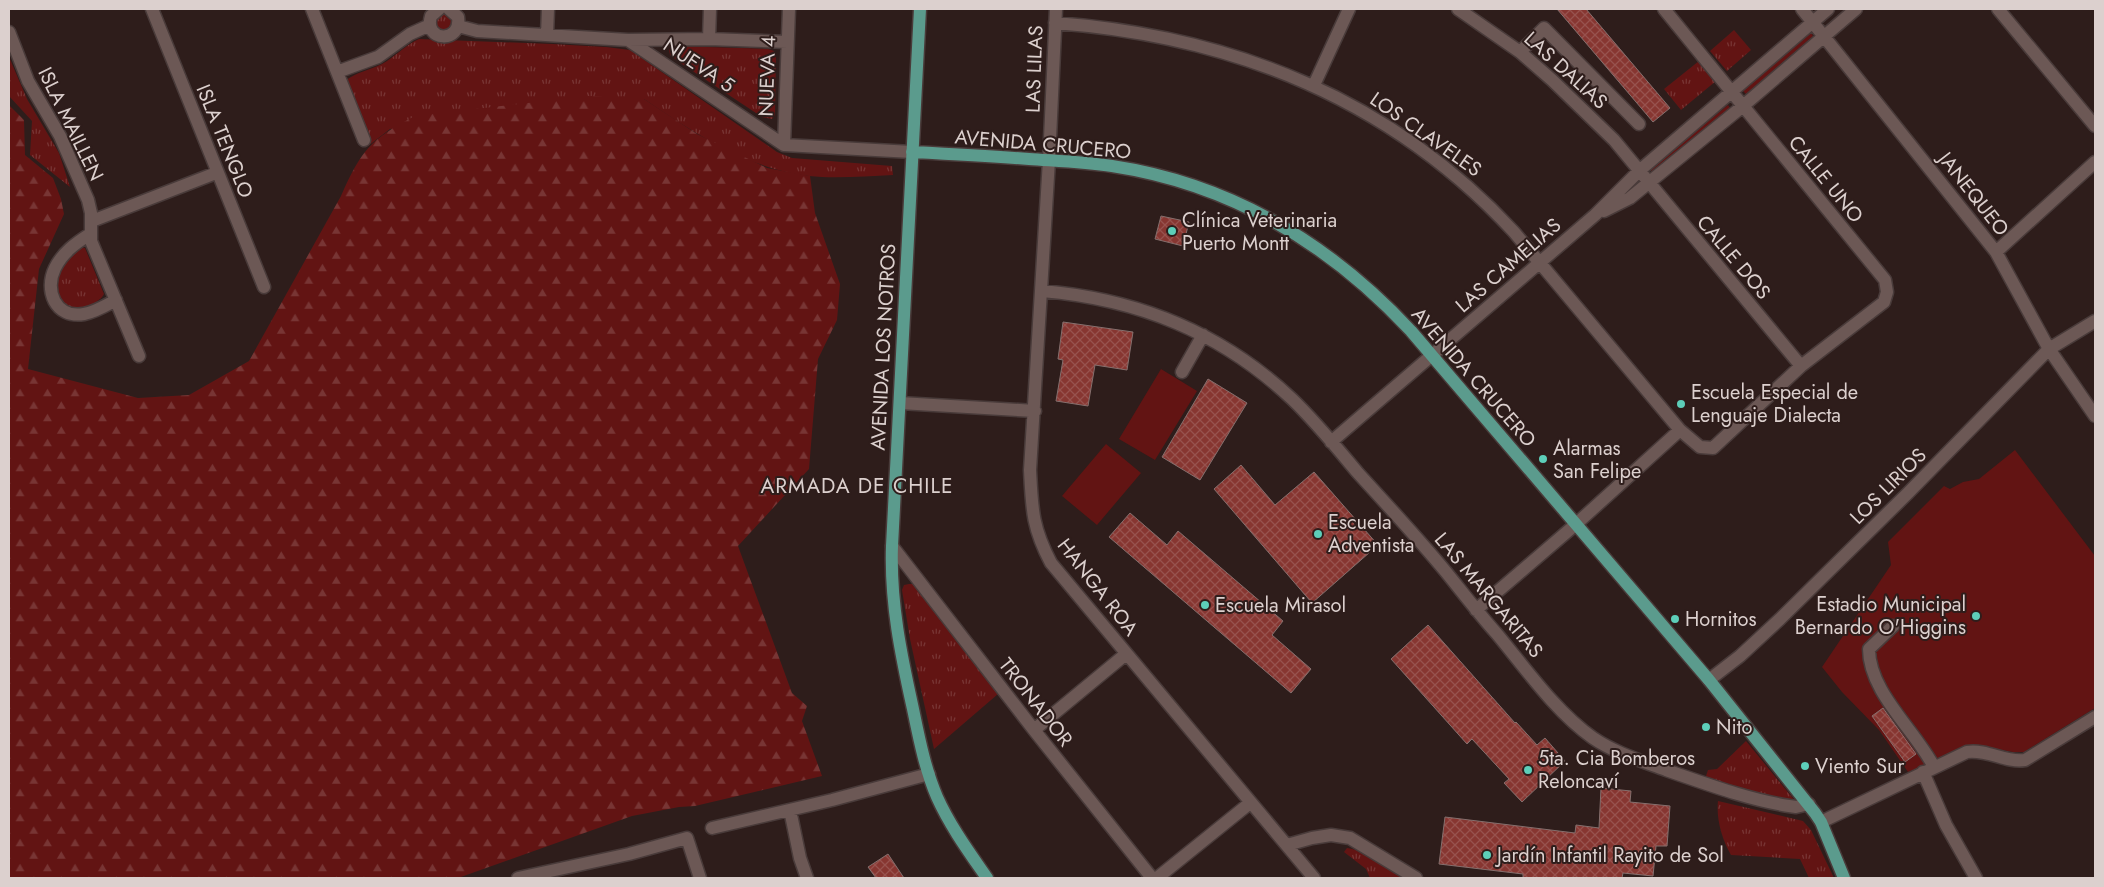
<svg xmlns="http://www.w3.org/2000/svg" width="2104" height="887" viewBox="0 0 2104 887" font-family="Jost,sans-serif">
<style>
.grass{fill:url(#grass-tufts)}
.forest{fill:url(#forest-firs)}
.pitch{fill:#621413}
.building{fill:url(#building-cross-hatch);stroke:#856f6d}
.lines{fill:none;stroke-linecap:round;stroke-linejoin:round}
.minor-casing{stroke:#493b3a;stroke-width:15}
.major-casing{stroke:#493b3a;stroke-width:15}
.minor{stroke:#6c5855;stroke-width:12}
.major{stroke:#5b9b8d;stroke-width:12}
.poi-dot{fill:#5dceb9;stroke:#2e1d1b;stroke-width:2}
.labels{text-anchor:middle;stroke-width:4;stroke-linejoin:round;paint-order:stroke}
.street-label{font-size:20px;fill:#dcd0ce;stroke:#2e1d1b}
.poi-label{font-size:20px;fill:#dcd0ce;stroke:#2e1d1b;text-anchor:start}
.neighbourhood-label{font-size:21px;letter-spacing:1px;fill:#dcd0ce;stroke:#2e1d1b}
</style>
<defs>
<pattern id="grass-tufts" width="24" height="20" patternUnits="userSpaceOnUse" patternTransform="scale(1.25)"><rect width="24" height="20" fill="#621413"/><path d="M3 7l-1-3M5 7V3M7 7l1-3M15 17l-1-3M17 17v-4M19 17l1-3" fill="none" stroke="#783534"/></pattern>
<pattern id="forest-firs" width="22" height="20" patternUnits="userSpaceOnUse" patternTransform="scale(1.25)"><rect width="22" height="20" fill="#621413"/><path d="M5 1l3.5 6h-7zM16 11l3.5 6h-7z" fill="#783534"/></pattern>
<pattern id="building-cross-hatch" width="8" height="8" patternUnits="userSpaceOnUse" patternTransform="scale(1.25)"><rect width="8" height="8" fill="#873631"/><path d="M0 0l8 8M0 8l8-8" fill="none" stroke="#97524e"/></pattern>
</defs>
<rect width="100%" height="100%" fill="#2e1d1b"/>
<path class="grass" d="M436 22a8 8 0 1 1 16 0a8 8 0 1 1-16 0Z
M1734 30 1751 50 1727 71 1710 51Z
M1811 33 1813 36 1746 94 1743 91Z
M419 39 552 44 606 47 630 50 777 152 792 158 892 166 893 175C866 176 836 179 809 176 748 169 694 133 644 99L390 129 368 146 366 135 345 81C356 72 370 70 382 64 395 57 405 45 419 39Z
M673 46 768 49 774 51 776 56 775 115 772 119 762 117 682 64 670 55 669 50Z
M9 57 27 99 59 153 70 187 30 155 32 121 9 96Z
M1699 61 1716 81 1681 110 1664 89Z
M1728 105 1730 108 1653 172 1650 169Z
M80 247 85 248 104 294C102 298 100 299 96 302 79 314 57 308 55 286 54 271 70 255 80 247Z
M909 584H914L998 694 934 749 910 639 902 590 904 585Z
M1746 741 1796 802 1793 804 1705 779 1708 770 1717 769Z
M1718 801 1803 821 1811 830 1834 878H1809L1800 859 1731 855C1722 839 1716 819 1718 801Z
M1347 848C1369 851 1388 867 1407 878H1370L1366 869 1344 852Z"/>
<path class="forest" d="M588 96 644 99 697 134 767 168 810 176 815 213 840 284 837 320 818 359 809 469 738 546 792 693 807 706 802 721 822 776 695 806 679 807 632 816 458 878H9V105L24 120 25 155 53 178 61 199 64 214 39 269 28 369 138 398 189 395 249 361 341 196C361 151 370 139 415 116Z"/>
<path class="pitch" d="M1161 369 1197 391 1155 460 1119 439Z
M1106 444 1141 473 1097 525 1062 496Z
M2015 450 2095 556V708L2024 752H2013L1975 745 1908 772 1879 730 1842 692 1822 667 1891 565 1888 542 1944 486 1950 489 1963 482 1979 479Z"/>
<path class="building" d="M1557 9H1586L1670 108 1653 122Z
M1161 216 1189 222 1183 246 1155 239Z
M1063 322 1133 332 1127 370 1095 365 1088 406 1056 401 1063 360 1058 359Z
M1208 379 1247 403 1200 480 1162 457Z
M1241 465 1275 505 1314 472 1378 545 1312 603 1214 489Z
M1130 513 1167 545 1178 531 1283 621 1272 635 1311 669 1291 693 1109 537Z
M1428 625 1515 723 1516 722 1537 745 1545 738 1565 761 1522 802 1504 783 1509 779 1472 739 1467 744 1391 659Z
M1883 708 1916 754 1905 762 1872 716Z
M1601 788 1631 791 1630 802 1670 806 1667 846H1656L1653 876 1623 873 1622 878H1523V874L1439 864 1445 817 1575 833 1576 825 1599 828Z
M888 854 904 878H876L868 867Z"/>
<g class="lines">
<defs>
<path id="minor" d="M152 9 264 287
M312 9 364 140
M439 9 431 16C423 42 462 44 458 17L449 9
M1056 9 1049 160 1030 470C1032 509 1032 527 1051 563L1314 878
M1458 9 1520 52 1552 80 1614 140 1801 366
M1802 9 1996 252 2049 349 2095 416
M1998 9 2095 126
M1055 23C1233 36 1392 100 1514 232L1680 430
M458 26 477 31 628 40 709 39 787 42
M9 32 28 81 60 136 88 200 91 213V241L139 356
M547 35 548 9
M709 39 710 9
M628 40 784 145 912 152
M1520 52 1544 28 1639 124
M337 72 378 57 410 34 430 25
M1314 85 1349 9
M784 145 789 9
M1604 211 1630 198 1743 106 1856 9
M92 221 216 173
M90 234C76 243 63 252 55 268 44 290 55 319 84 314 95 312 105 306 116 300
M1996 252 2095 162
M1042 291C1138 299 1221 332 1292 399 1316 422 1337 448 1358 473 1388 506 1418 538 1446 572 1463 593 1479 614 1497 634 1526 669 1556 712 1593 738 1615 753 1642 761 1666 770 1707 784 1746 799 1789 806L1796 807 1809 804
M1182 372 1203 335
M900 403 1035 411
M1331 442 1595 215 1639 171 1828 9
M892 546 1034 730 1152 878
M1476 610 1575 525 1680 430 1700 447 1713 448 1801 366 1884 302 1887 292 1885 280 1664 9
M1893 626 1869 649C1869 692 1915 730 1934 767
M1709 680 1740 656 1780 619 1908 493 2049 349 2095 321
M1034 730 1126 654
M1923 772 1946 825 1976 878
M790 810 800 858 807 878
M1821 822 1967 752C1988 749 2005 763 2025 760L2095 717
M712 828 832 800 929 774
M1287 845 1312 838 1331 835 1350 838 1416 878
M518 878 629 854 687 838 700 878
M1157 878 1250 803"/>
<path id="major" d="M920 9 892 546C890 602 901 655 913 709 919 738 925 769 937 797 950 826 969 852 987 878
M912 152C951 154 990 156 1029 159 1057 161 1084 162 1112 166 1231 184 1330 244 1411 331L1709 680 1815 813 1821 822 1844 878"/>
</defs>
<use href="#minor" class="minor-casing"/>
<use href="#major" class="major-casing"/>
<use href="#minor" class="minor"/>
<use href="#major" class="major"/>
</g>
<g class="poi-dot">
<circle cx="1172" cy="231" r="5"/>
<circle cx="1681" cy="404" r="5"/>
<circle cx="1543" cy="459" r="5"/>
<circle cx="1318" cy="534" r="5"/>
<circle cx="1205" cy="605" r="5"/>
<circle cx="1976" cy="616" r="5"/>
<circle cx="1675" cy="619" r="5"/>
<circle cx="1706" cy="727" r="5"/>
<circle cx="1805" cy="766" r="5"/>
<circle cx="1528" cy="770" r="5"/>
<circle cx="1487" cy="855" r="5"/>
</g>
<g class="labels">
<g class="street-label">
<text transform="translate(699 65) rotate(34)" y="7">NUEVA 5</text>
<text transform="translate(1034 69) rotate(-88)" y="7">LAS LILAS</text>
<text transform="translate(1566 70) rotate(42)" y="7">LAS DALIAS</text>
<text transform="translate(767 76) rotate(-88)" y="7">NUEVA 4</text>
<text transform="translate(71 124) rotate(64)" y="7">ISLA MAILLEN</text>
<text transform="translate(1426 134) rotate(35)" y="7">LOS CLAVELES</text>
<text transform="translate(225 141) rotate(68)" y="7">ISLA TENGLO</text>
<text transform="translate(1043 144) rotate(5)" y="7">AVENIDA CRUCERO</text>
<text transform="translate(1826 179) rotate(51)" y="7">CALLE UNO</text>
<text transform="translate(1974 194) rotate(52)" y="7">JANEQUEO</text>
<text transform="translate(1734 257) rotate(50)" y="7">CALLE DOS</text>
<text transform="translate(1508 265) rotate(-41)" y="7">LAS CAMELIAS</text>
<text transform="translate(883 347) rotate(-87)" y="7">AVENIDA LOS NOTROS</text>
<text transform="translate(1474 377) rotate(49)" y="7">AVENIDA CRUCERO</text>
<text transform="translate(1888 486) rotate(-45)" y="7">LOS LIRIOS</text>
<text transform="translate(1098 587) rotate(52)" y="7">HANGA ROA</text>
<text transform="translate(1489 595) rotate(50)" y="7">LAS MARGARITAS</text>
<text transform="translate(1036 702) rotate(52)" y="7">TRONADOR</text>
</g>
<g class="poi-label">
<text x="1182" y="227">Clínica Veterinaria<tspan x="1182" dy="23">Puerto Montt</tspan></text>
<text x="1691" y="399">Escuela Especial de<tspan x="1691" dy="23">Lenguaje Dialecta</tspan></text>
<text x="1553" y="455">Alarmas<tspan x="1553" dy="23">San Felipe</tspan></text>
<text x="1328" y="529">Escuela<tspan x="1328" dy="23">Adventista</tspan></text>
<text x="1966" y="611" text-anchor="end">Estadio Municipal<tspan x="1966" dy="23">Bernardo O'Higgins</tspan></text>
<text x="1215" y="612">Escuela Mirasol</text>
<text x="1685" y="626">Hornitos</text>
<text x="1716" y="734">Nito</text>
<text x="1538" y="765">5ta. Cia Bomberos<tspan x="1538" dy="23">Reloncaví</tspan></text>
<text x="1815" y="773">Viento Sur</text>
<text x="1497" y="862">Jardín Infantil Rayito de Sol</text>
</g>
<g class="neighbourhood-label">
<text x="857" y="493">ARMADA DE CHILE</text>
</g>
</g>
<rect width="2104" height="887" fill="none" stroke="#dcd0ce" stroke-width="20"/>
</svg>
